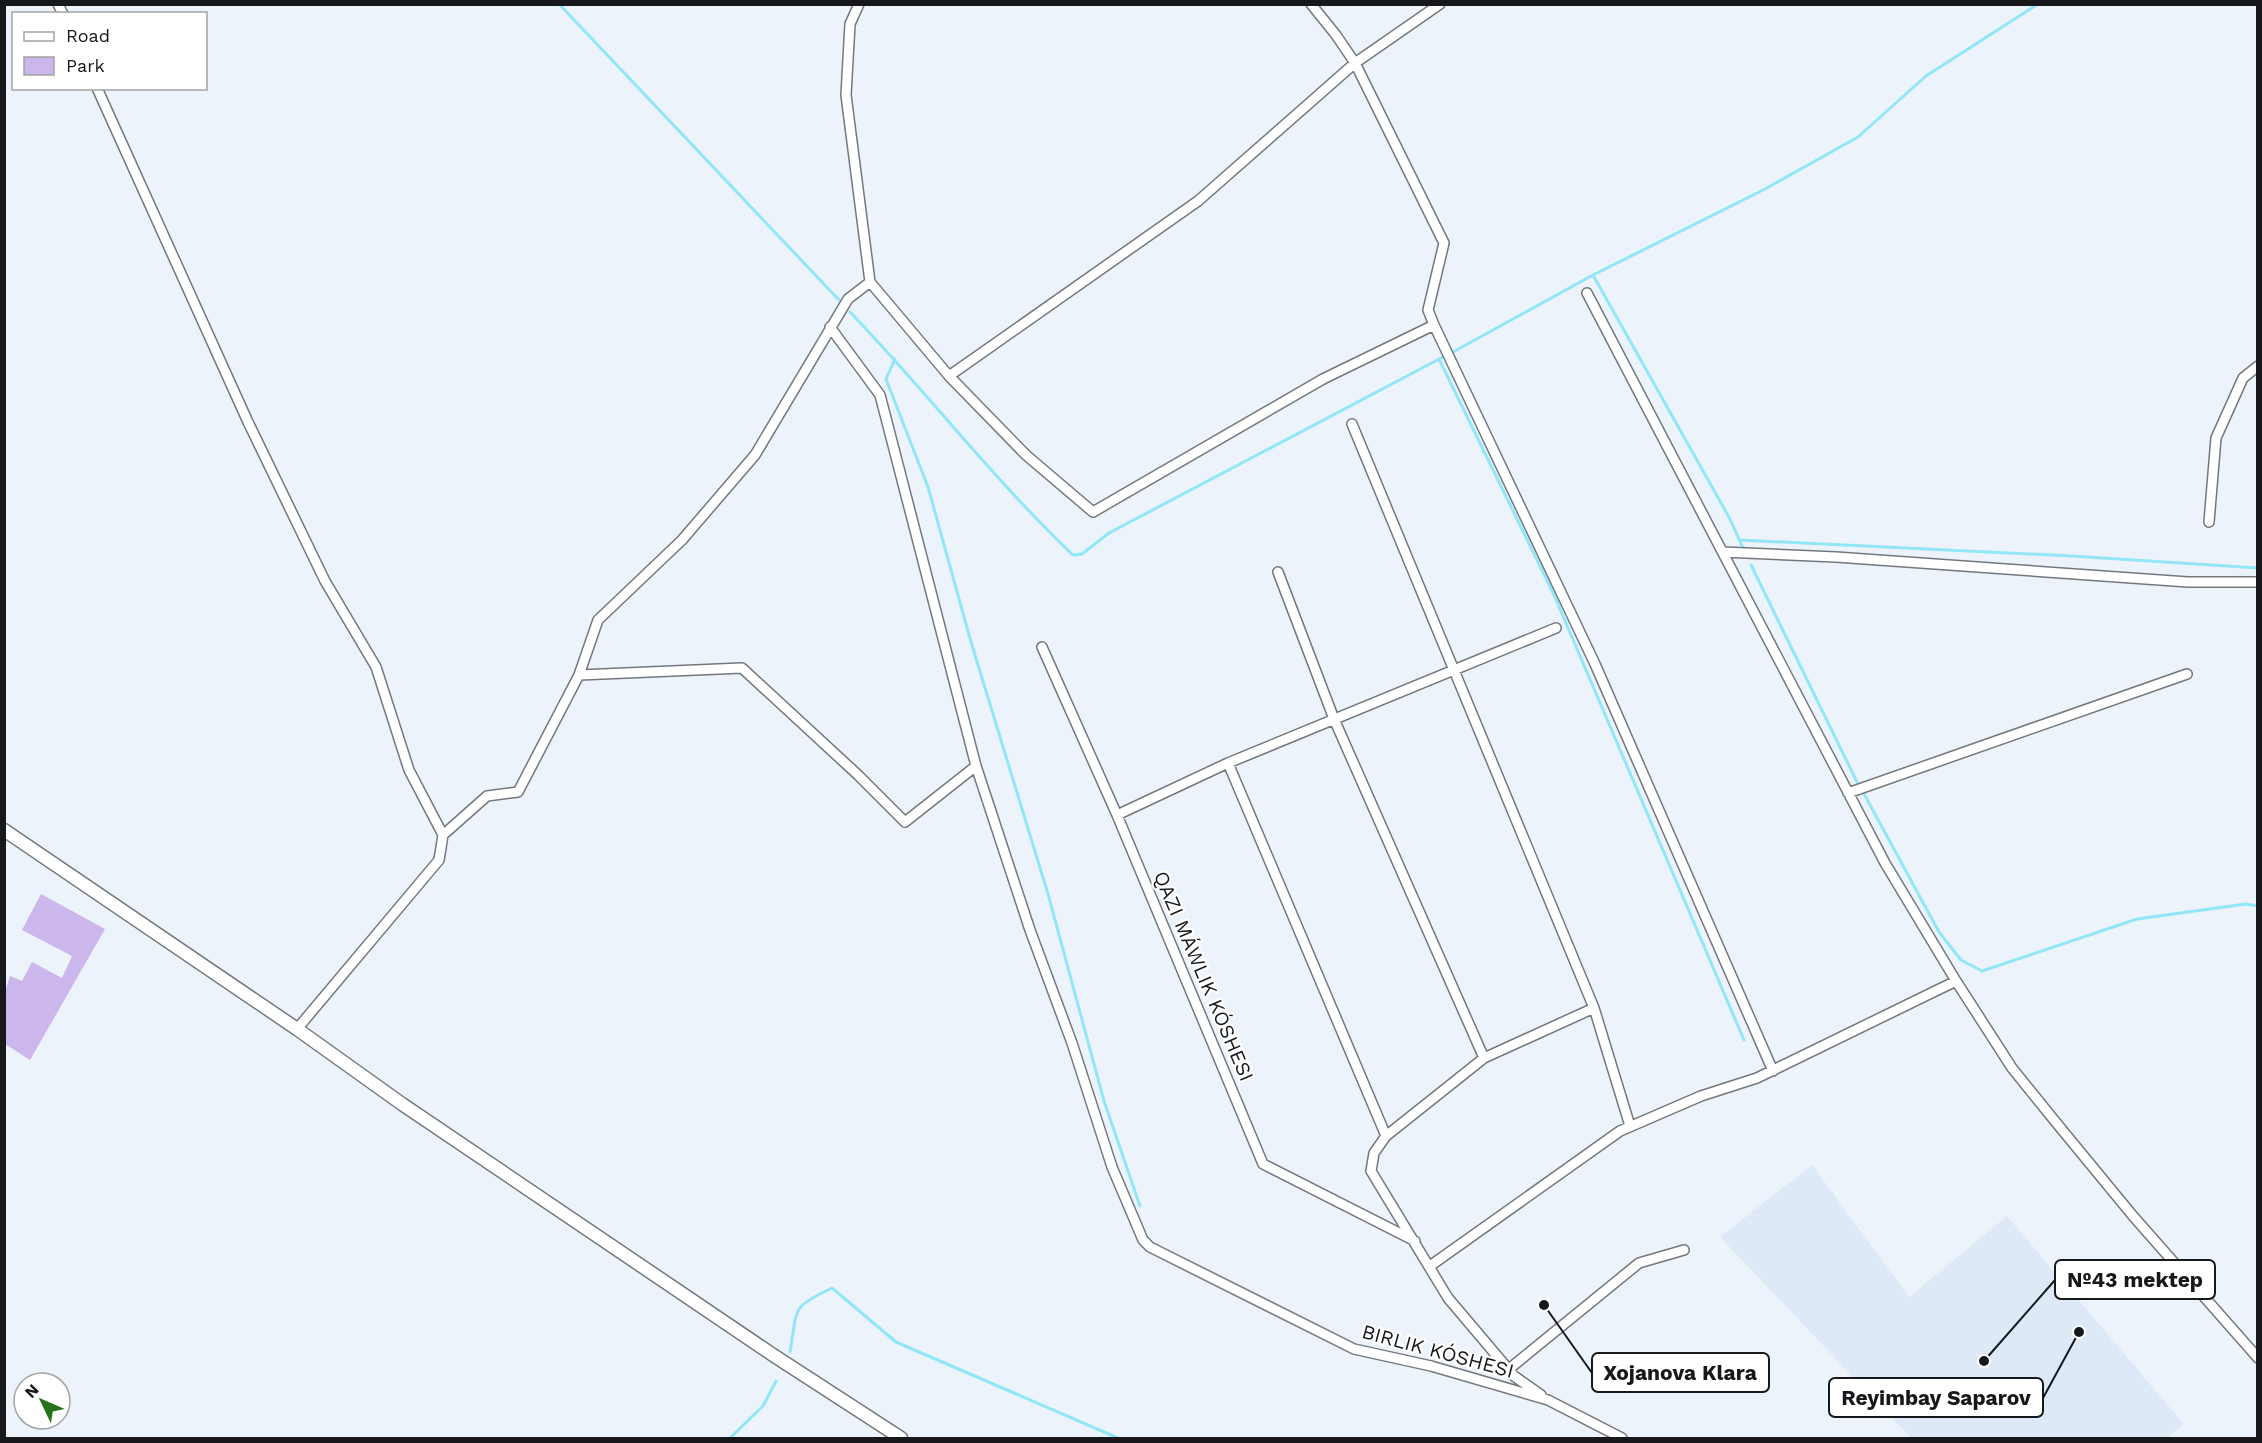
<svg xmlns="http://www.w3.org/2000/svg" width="2262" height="1443" viewBox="0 0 2262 1443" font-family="'Work Sans',sans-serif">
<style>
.built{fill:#dee9f7}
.green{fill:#cbb7ec}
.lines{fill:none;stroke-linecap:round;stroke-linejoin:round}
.stream{stroke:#91e7f7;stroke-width:3}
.minor-casing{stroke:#73787f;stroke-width:12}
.secondary-casing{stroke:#73787f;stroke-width:15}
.minor{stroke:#fff;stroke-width:9}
.secondary{stroke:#fff;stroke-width:12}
.labels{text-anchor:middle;stroke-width:4.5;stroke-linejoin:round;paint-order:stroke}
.street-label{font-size:20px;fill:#16181b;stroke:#fff}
.leader{fill:none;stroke:#16181b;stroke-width:2}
.callout-dot{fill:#16181b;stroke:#fff;stroke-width:2}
.callout{fill:#fff;stroke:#16181b;stroke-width:2}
.callout-label{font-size:21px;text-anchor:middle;font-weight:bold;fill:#16181b}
</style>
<rect width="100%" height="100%" fill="#edf3fa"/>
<path class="built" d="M1812 1165 1909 1297 2007 1216 2184 1424 2167 1438H1911L1720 1237Z"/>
<path class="green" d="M41 894 105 929 30 1060 5 1044V992L10 976 22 981 32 962 62 978 72 956 22 930Z"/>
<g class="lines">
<path class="stream" d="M559 4 839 300
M1593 275 1730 519 1743 548
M850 312C926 391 993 479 1073 555L1082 554 1109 533 1445 356
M1453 352 1593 275 1765 189 1858 137 1926 76 2038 4
M895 359 886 379 928 487 971 642 1048 894 1104 1101 1140 1206
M1439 359 1554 595 1744 1040
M1740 540 2072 556 2258 568
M1751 565 1858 784
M1863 792 1939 932 1961 960 1982 971 2137 919 2246 904 2258 906
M790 1352C798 1309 789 1308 832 1288L896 1342 1118 1438
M730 1438 763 1406 776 1381"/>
<defs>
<path id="minor" d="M58 4 63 14
M859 4 850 24 846 95 870 282 949 376 1026 455 1093 512 1323 379 1434 325
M1311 4 1336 35 1355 63 1444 243 1428 310 1434 325 1595 664 1773 1071
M97 88 248 422 325 581 376 667 409 770 443 835 439 860 297 1029
M1587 293 1885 863 1956 981 2012 1068 2054 1120 2133 1216 2258 1358
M830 327 880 395 976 766 1030 930 1072 1043 1112 1167 1143 1240 1150 1247 1354 1349 1431 1366 1548 1400 1622 1438
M949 376 1198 201 1355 63 1440 4
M1352 424 1594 1008 1630 1126
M2209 522 2216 438 2243 378 2258 366
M1723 552 1836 557 2188 582H2258
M1278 572 1334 719 1484 1058
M1042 647 1117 815 1263 1164 1415 1241
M579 675 742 668 858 775 905 822 976 766
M1228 763 1386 1136 1374 1153 1371 1171 1448 1298 1514 1376 1541 1395
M1848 793 2187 674
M1117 815 1228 763 1556 628
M443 835 487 796 518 792 579 675 598 620 682 540 755 455 848 299 870 282
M1386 1136 1484 1058 1594 1008
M1430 1266 1620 1131 1701 1096 1757 1078 1956 981
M1509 1369 1639 1263 1684 1250"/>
<path id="secondary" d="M4 830 297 1029 402 1104 773 1355 901 1438"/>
</defs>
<use href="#minor" class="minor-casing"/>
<use href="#secondary" class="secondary-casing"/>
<use href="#minor" class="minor"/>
<use href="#secondary" class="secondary"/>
</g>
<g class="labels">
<g class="street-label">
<text transform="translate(1204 976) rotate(67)" y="7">QAZI MÁWLIK KÓSHESI</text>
<text transform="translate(1438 1351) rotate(15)" y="7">BIRLIK KÓSHESI</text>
</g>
</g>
<path class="leader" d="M1984 1361L2055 1280M1544 1305L1592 1373M2079 1332L2043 1398"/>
<g class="callout-dot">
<circle cx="1984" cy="1361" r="6"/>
<circle cx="1544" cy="1305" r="6"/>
<circle cx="2079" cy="1332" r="6"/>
</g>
<g class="callout">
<rect x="2055" y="1260" width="160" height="39" rx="6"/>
<rect x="1592" y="1353" width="177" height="39" rx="6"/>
<rect x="1829" y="1378" width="214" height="39" rx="6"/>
</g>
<g class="callout-label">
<text x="2135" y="1287">№43 mektep</text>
<text x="1680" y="1380">Xojanova Klara</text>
<text x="1936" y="1405">Reyimbay Saparov</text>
</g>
<rect width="2262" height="1443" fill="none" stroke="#16181b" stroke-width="12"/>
<rect x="12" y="12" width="195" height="78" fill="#ffffff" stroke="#a2a3a4" stroke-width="1.5"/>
<rect x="24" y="32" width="30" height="9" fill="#ffffff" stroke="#a2a3a4" stroke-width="1.5"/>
<text x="66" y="42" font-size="18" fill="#16181b">Road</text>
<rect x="24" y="57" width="30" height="18" fill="#cbb7ec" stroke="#a2a3a4" stroke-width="1.5"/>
<text x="66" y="72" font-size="18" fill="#16181b">Park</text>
<g transform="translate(42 1401) rotate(314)"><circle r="28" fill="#ffffff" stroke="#a2a3a4" stroke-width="1.5"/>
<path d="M0-4.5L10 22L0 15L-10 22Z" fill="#26731a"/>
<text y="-9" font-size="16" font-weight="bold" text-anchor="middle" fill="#16181b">N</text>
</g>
</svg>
